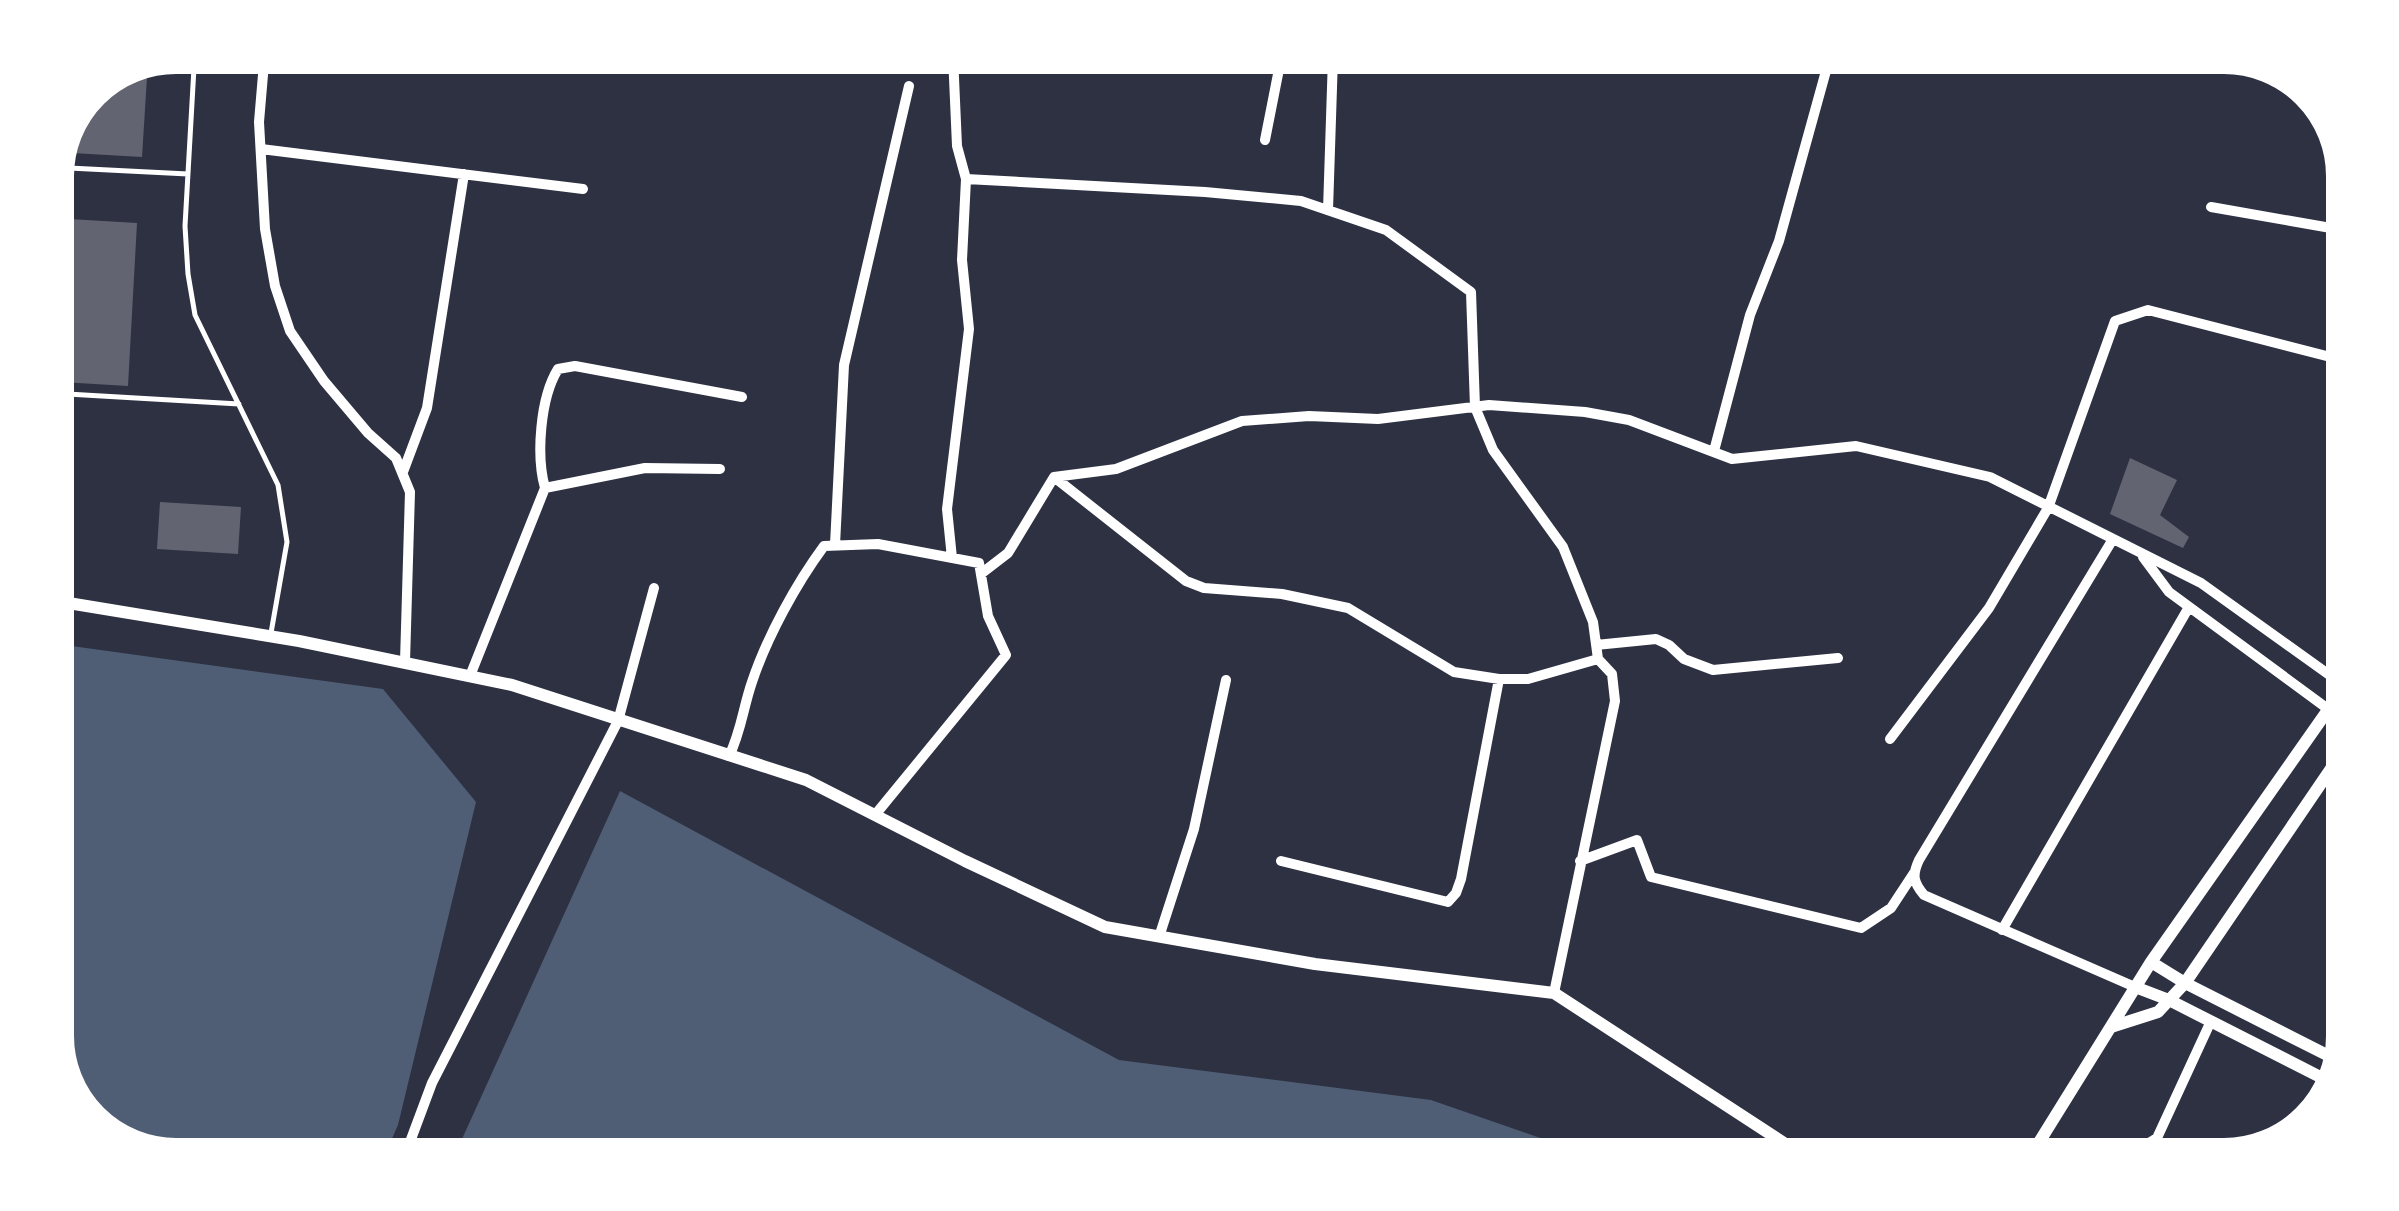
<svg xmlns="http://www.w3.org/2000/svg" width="2399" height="1211" viewBox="0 0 2399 1211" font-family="Helvetica,sans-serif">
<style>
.water{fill:#4f5d75}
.building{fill:#626471}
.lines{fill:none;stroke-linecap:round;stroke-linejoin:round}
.service{stroke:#fff;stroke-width:5}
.minor{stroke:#fff;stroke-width:10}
.tertiary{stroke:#fff;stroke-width:12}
.rim{fill:none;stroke:#fff;stroke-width:12}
</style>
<rect width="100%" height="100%" fill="#2d3142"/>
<path class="water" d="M50 643 383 689 476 802 398 1125 387 1150 120 1148 71 1106 50 1045Z
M620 791 1119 1060 1431 1100 1595 1157 457 1150Z"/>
<path class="building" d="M148 61 142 157 72 153 73 117 87 86Z
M69 219 137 223 128 386 61 382Z
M2130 458 2177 480 2160 515 2189 537 2183 548 2110 514Z
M160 502 241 507 238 554 157 549Z"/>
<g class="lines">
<path class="service" d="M195 50 185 226 188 274 195 315 278 485 287 542 271 633
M52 164 69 168 188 174
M50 182 52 165
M50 393 239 404"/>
<path class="minor" d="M265 51 259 122 265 229 275 286 290 331 324 381 368 433 396 458 410 492 405 662
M1265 140 1280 64 1285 57
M261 149 583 189
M966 179 1205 192 1301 201 1386 230 1471 292 1475 407 1493 450 1563 547 1593 622 1598 659 1528 679H1499L1454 672 1348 608 1282 594 1204 588 1186 581 1054 477
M2211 207 2348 231
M1328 210 1333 57
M1714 451 1750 315 1779 241 1829 60
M403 472 427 408 464 174
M545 488C536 456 540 398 558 369L575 366 742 397
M2113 539 1919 860C1912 875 1913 882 1924 895L2135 987
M835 545 844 365 909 86
M2143 557 2169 592 2328 709
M952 558 947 509 969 329 962 260 966 179 957 146 953 55
M982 573 1008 553 1054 477 1116 469 1242 421 1309 416 1378 419 1489 405 1585 412 1629 420 1732 459 1856 446 1990 477 2201 583 2342 684
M1596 645 1656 639 1669 645 1684 659 1713 670 1838 658
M470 676 545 488 645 468 720 469
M1890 739 1989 608 2048 508 2115 321 2148 310 2346 361
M729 756C741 732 743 708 752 682 767 637 796 584 824 546L878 544 979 563 988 616 1006 655 875 815
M2324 780 2340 791
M1281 861 1448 902 1456 893 1461 879 1499 679
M1580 861 1637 840 1651 877 1861 928 1891 908 1914 873
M2002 930 2189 607
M1159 937 1194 829 1226 680
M1554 993 1615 701 1612 674 1598 659
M407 1150 432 1083 618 721 654 588
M2122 1160 2157 1138 2211 1021"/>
<path class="tertiary" d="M50 600 299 641 512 685 806 780 965 861 1105 927 1315 964 1554 993 1807 1158
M2151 962 2185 983 2337 1060
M2135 987 2169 1000 2336 1085
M2111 1027 2158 1012 2185 983 2341 754
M2028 1160 2151 962 2342 690"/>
</g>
<path d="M0 0H2399V1211H0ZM176 68H2224A108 108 0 0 1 2332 176V1036A108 108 0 0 1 2224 1144H176A108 108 0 0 1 68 1036V176A108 108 0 0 1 176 68Z" fill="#fff" fill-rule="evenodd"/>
<path class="rim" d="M176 68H2224A108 108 0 0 1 2332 176V1036A108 108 0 0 1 2224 1144H176A108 108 0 0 1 68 1036V176A108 108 0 0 1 176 68Z"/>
</svg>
